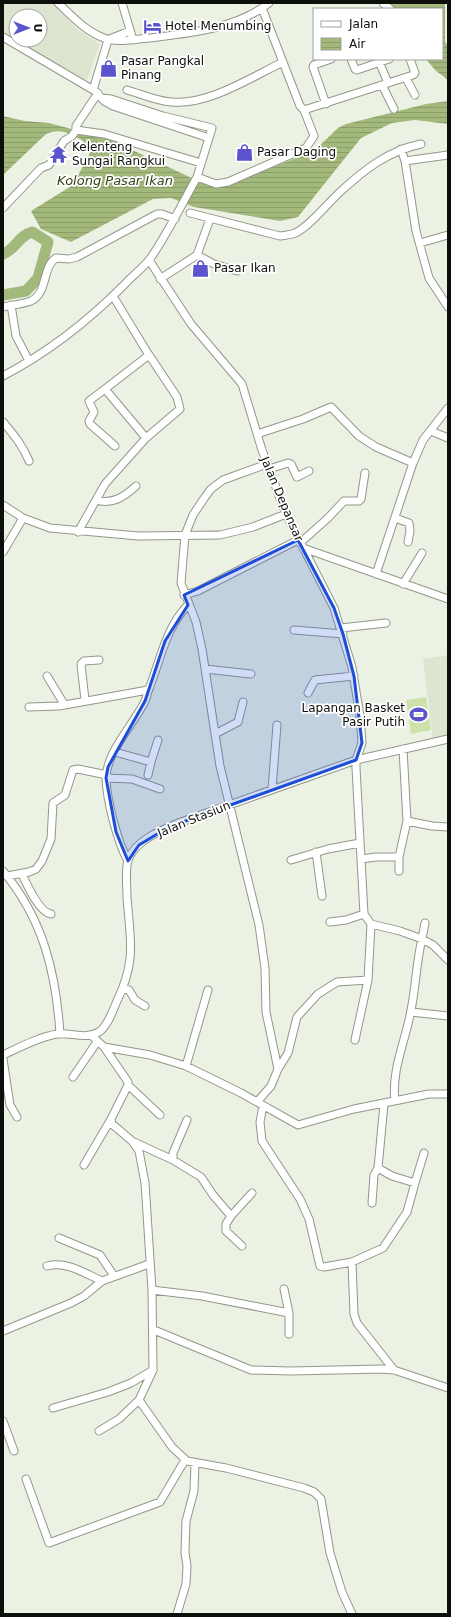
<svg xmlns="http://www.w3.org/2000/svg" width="451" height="1617" viewBox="0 0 451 1617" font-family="'DejaVu Sans',sans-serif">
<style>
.built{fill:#dde5d0;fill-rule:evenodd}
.green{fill:#cde2a9}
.water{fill:url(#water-rules)}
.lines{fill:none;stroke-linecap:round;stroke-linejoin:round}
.river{stroke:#a3b97c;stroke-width:11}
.minor-casing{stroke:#92978a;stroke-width:9}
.minor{stroke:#fff;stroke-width:7}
.marked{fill:#1d4ed8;fill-opacity:0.2;stroke:#1d4ed8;stroke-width:3;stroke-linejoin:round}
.labels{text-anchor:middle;stroke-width:3.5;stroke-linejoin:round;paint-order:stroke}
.poi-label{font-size:12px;fill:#0d0f0a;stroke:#fff;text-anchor:start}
.street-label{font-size:12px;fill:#0d0f0a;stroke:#fff}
.water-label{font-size:13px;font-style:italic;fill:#344215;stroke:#fff}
</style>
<defs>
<pattern id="water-rules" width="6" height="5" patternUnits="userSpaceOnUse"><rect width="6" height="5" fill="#a3b97c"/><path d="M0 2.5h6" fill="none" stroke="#8b9e6a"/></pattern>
</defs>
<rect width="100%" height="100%" fill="#ecf2e3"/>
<path class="built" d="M3 3H53L77 29 100 44 87 80 3 34ZM16 16H40V40H16Z
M448 655V735L433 739 423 659Z"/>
<path class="green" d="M426 697 431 730 411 734 406 700Z"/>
<path class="water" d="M385 3H445V42L448 46V80L435 70 426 59H442V9H391Z
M448 101V124L415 120 392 123 361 138 298 217 280 221 194 207 171 198 153 199 71 242 41 229 31 211 73 185 92 149C79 137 64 126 46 134L3 175V116L25 121 49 123 109 139 198 181 221 187 304 155 318 147 338 128 346 124 426 104Z"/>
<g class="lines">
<path class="river" d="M3 254C16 249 18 236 32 232L48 242 38 278 26 291 3 295"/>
<defs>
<path id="minor" d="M58 3C72 16 85 31 104 38 117 43 136 39 149 38 189 33 236 29 269 3
M122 3 133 40
M383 3 390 9
M3 37 95 91 104 101 113 106 209 138
M112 38 130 31
M351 59 355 69 357 70 389 59
M378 59 388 83
M406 78 415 95
M382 85 394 109
M93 90 108 40
M127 90C141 94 157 101 171 102 207 106 252 77 283 62
M98 93 76 126V130L104 134 201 163
M102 98 111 99 163 116 212 128 197 177
M326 104 313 67 314 65 331 59
M304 110 413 75 415 73 410 59
M401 149 405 161 416 231 429 278 448 307
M405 161 448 155
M3 208 41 168 49 165 64 141 72 136 76 130
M190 213 280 236C285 235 291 235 295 233 308 228 329 202 340 192 365 169 388 151 421 144
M420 243 448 235
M197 255 210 219
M149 260 191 324 242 384 262 450 286 514 334 608 352 667 360 716 362 743 356 760V768L364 914 371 924 400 931 422 939C416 963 416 986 411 1010 406 1040 391 1070 395 1101
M160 279 197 255 214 264 237 271
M11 305 16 336 29 361
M3 307C12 305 23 304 31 301 48 293 42 267 56 258L69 259 77 257 157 214H162L175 219
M3 376C49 352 88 321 124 285 132 276 143 268 150 259 168 233 182 204 197 177L216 184 228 182 306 148 314 136 304 110 300 106 262 8
M105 389 89 401 94 412 89 421 90 424 115 446
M3 422C14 435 23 446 29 461
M431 431 448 438
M257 434 303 419 331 407 359 436 376 447 413 463
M146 438 105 389 149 355
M267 464 223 480 211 489 205 497 193 515 185 535 181 583 196 622 202 649 220 766 259 925 265 968 266 1012 278 1069
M269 469 288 463 291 464 297 477 309 471
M96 500C112 505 124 497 136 486
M3 505 23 518 50 528 138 536 220 535 253 527 286 514
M395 518 409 523 410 531 408 542
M78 532 105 484 146 438 180 409 177 397 147 352 113 296
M300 543 328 518 344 501H359L361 499 365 473
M303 548 448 599
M3 552 23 518
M376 574 413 463 423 440 448 408
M403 584 422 553
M184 595 198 591 298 540
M341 628 386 623
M294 630 343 634
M205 669 251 674
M47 676 64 704
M308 693 315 680 354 676
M85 700 81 664 84 661 99 660
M29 707 59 706 148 690
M215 734 238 722 243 702
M115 752 151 762 158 740
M148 775 151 762
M106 778 132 779 160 789
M272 789 277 725
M407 821 432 826 448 827
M316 852 322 896
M361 859 376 857H399
M291 860 328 849 360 843
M128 861C117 841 107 801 106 779 106 752 134 724 145 701 147 697 147 693 149 689 160 661 166 627 188 605
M3 871C43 919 56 972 60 1034
M399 871V857L407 821 403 749
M22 874C27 885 39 912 51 914
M7 876 29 872 36 869 42 861 51 839 53 803 65 795 73 770 78 769 107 775
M330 922 346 920 364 914
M425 923 422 939 433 945 448 960
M123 988 129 990 135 1000 145 1006
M411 1012 448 1016
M91 1035 104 1047 150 1055 186 1066 241 1093 298 1125 354 1109 429 1094H448
M355 1040 368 980
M104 1047 128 1082V1085L111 1119 112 1124 132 1141 139 1151 145 1183 152 1290 153 1370 139 1400 172 1447 187 1461 226 1468 304 1488 314 1492 321 1499 330 1553 342 1592 352 1614
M3 1055C20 1047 39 1037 57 1034 71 1032 85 1040 99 1032 108 1026 113 1010 117 1001 137 959 130 940 127 897 127 886 125 871 128 860 135 840 164 829 181 822L356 760 448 739
M3 1059 10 1105 17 1117
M186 1066 208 990
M73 1077 97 1042
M128 1085 160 1115
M257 1102 271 1086 278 1069 288 1053 297 1017 318 994 337 982 368 980 371 924
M263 1106 260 1122 262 1141 300 1199 309 1219 320 1266 324 1267 352 1262 383 1248 407 1212 415 1183
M134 1142 173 1160 201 1177 213 1195 231 1216 252 1193
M173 1160V1153L187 1120
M84 1165 111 1119
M378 1168 392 1176 415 1183 424 1153
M372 1203 374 1175 378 1168 384 1104
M231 1216 226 1224V1231L242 1246
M59 1238 100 1255 114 1276
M352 1262 354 1314 357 1323 394 1370
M47 1266C67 1261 84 1273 102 1281
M284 1289 289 1313V1334
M152 1290 202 1296 289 1313
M154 1330 251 1370 291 1371 381 1369 394 1370 448 1388
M3 1331 71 1303 84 1296 102 1281 149 1264
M53 1408 108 1392 131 1383 153 1370
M3 1421 14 1451
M99 1431 119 1419 139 1400
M26 1479 49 1543 160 1502 185 1460
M177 1614 186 1584 187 1566 185 1553 186 1521 194 1491 195 1463"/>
</defs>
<use href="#minor" class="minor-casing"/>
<use href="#minor" class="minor"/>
</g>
<path class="marked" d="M298 540 334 608 343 634 354 676 362 743 356 760 169 827 139 845 128 861 116 832 106 778 108 767 145 701 165 641 188 605 184 595Z"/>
<defs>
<symbol id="hotel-bare" viewBox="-9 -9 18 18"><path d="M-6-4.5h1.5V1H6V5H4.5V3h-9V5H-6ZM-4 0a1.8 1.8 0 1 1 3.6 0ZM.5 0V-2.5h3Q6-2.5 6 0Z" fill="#5b54cc" stroke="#fff" stroke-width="2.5" paint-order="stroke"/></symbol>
<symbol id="shop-bare" viewBox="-9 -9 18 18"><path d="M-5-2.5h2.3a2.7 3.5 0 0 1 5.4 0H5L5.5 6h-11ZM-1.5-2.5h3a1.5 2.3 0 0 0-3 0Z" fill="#5b54cc" stroke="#fff" stroke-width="2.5" paint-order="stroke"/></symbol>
<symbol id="temple-bare" viewBox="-9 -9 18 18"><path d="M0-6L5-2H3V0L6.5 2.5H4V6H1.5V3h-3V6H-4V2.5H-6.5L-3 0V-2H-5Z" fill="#5b54cc" stroke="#fff" stroke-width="2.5" paint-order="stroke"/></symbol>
<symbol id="stadium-bare" viewBox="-9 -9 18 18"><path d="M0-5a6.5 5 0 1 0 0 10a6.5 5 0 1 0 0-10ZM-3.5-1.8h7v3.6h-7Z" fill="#5b54cc" stroke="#fff" stroke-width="2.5" paint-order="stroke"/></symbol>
</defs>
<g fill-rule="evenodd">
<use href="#hotel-bare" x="140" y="14" width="25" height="25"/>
<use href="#shop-bare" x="96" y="56" width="25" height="25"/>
<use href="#shop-bare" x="232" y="140" width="25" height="25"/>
<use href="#temple-bare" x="46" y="142" width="25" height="25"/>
<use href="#shop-bare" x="188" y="256" width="25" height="25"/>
<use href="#stadium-bare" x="406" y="702" width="25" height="25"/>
</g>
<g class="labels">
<g class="poi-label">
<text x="165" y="30">Hotel Menumbing</text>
<text x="121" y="65">Pasar Pangkal<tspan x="121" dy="14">Pinang</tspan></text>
<text x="72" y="151">Kelenteng<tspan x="72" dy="14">Sungai Rangkui</tspan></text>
<text x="257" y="156">Pasar Daging</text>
<text x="214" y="272">Pasar Ikan</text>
<text x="405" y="712" text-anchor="end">Lapangan Basket<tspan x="405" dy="14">Pasir Putih</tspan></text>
</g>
<g class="street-label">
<text transform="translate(282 499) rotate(67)" y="4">Jalan Depansar</text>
<text transform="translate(194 819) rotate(-22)" y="4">Jalan Stasiun</text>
</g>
<g class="water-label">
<text x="115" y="185">Kolong Pasar Ikan</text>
</g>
</g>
<rect width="451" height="1617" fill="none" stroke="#0d0f0a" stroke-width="8"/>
<rect x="313" y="8" width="130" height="52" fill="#ffffff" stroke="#9e9f9d"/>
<rect x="321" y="21" width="20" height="6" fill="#ffffff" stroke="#9e9f9d"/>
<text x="349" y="28" font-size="12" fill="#0d0f0a">Jalan</text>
<rect x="321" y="38" width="20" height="12" fill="url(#water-rules)" stroke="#9e9f9d"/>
<text x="349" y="48" font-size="12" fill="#0d0f0a">Air</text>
<g transform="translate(28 28) rotate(90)"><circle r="19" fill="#ffffff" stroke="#9e9f9d"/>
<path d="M0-3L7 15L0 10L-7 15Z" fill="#5b54cc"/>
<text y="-6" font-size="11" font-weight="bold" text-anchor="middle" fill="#0d0f0a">U</text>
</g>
</svg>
